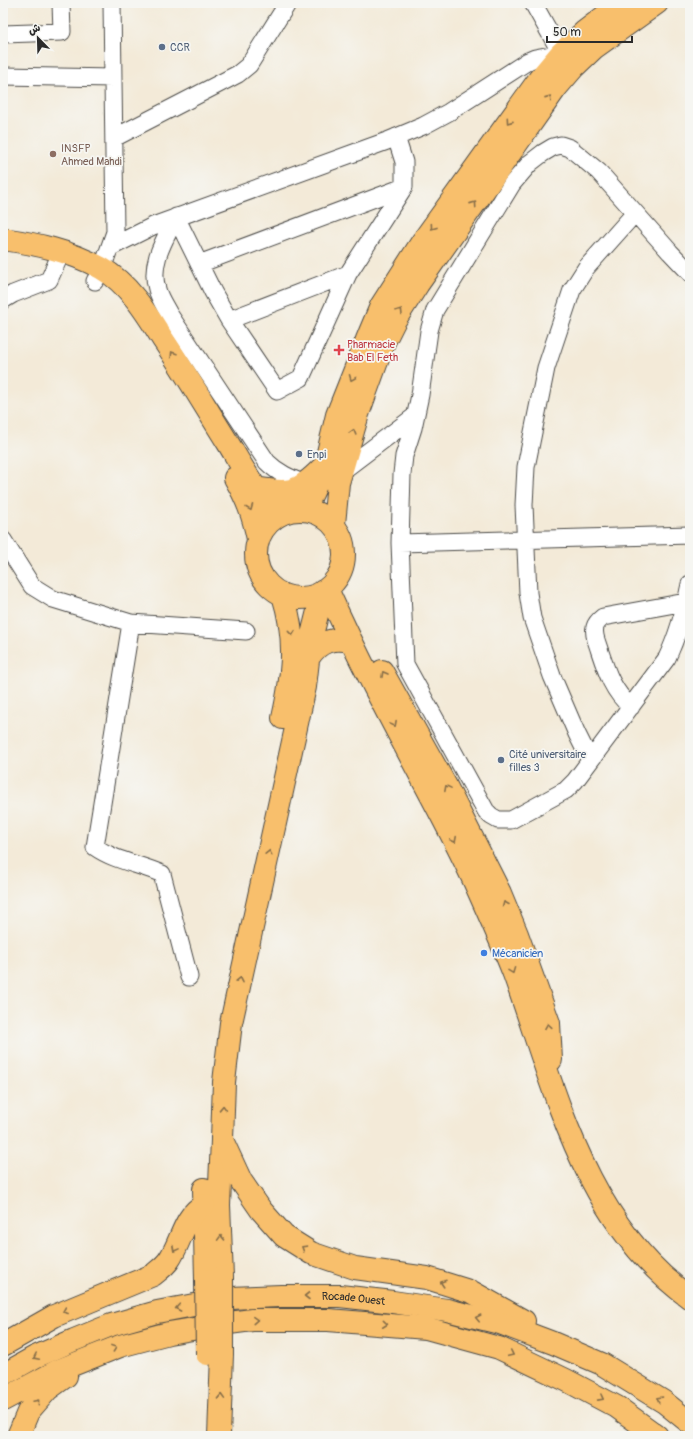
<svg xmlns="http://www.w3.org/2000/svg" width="693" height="1439" viewBox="0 0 693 1439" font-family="Pangolin,'Playpen Sans Arabic',sans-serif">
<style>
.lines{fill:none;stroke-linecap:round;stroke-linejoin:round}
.minor-casing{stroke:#494845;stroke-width:19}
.major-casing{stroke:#494845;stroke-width:24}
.highway-casing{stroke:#494845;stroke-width:24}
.minor{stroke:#fff;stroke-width:17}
.major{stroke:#f8bf6c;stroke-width:22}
.highway{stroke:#f8bf6c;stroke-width:22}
.major-bridge-casing{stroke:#494845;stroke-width:24;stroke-linecap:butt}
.major-bridge{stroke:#f8bf6c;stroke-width:22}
.oneway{stroke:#876e48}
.service-dot{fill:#5c6f8a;stroke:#f6f6f2;stroke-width:1.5}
.education-dot{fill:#8d6e63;stroke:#f6f6f2;stroke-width:1.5}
.health-dot{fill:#e0444e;stroke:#f6f6f2;stroke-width:1.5}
.shop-dot{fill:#3f7fe0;stroke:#f6f6f2;stroke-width:1.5}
.labels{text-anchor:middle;stroke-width:3.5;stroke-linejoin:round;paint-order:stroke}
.service-label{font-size:11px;fill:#4e5e75;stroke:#f6f6f2;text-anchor:start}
.education-label{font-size:11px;fill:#785e54;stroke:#f6f6f2;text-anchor:start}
.health-label{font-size:11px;fill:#be3a42;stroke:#f6f6f2;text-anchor:start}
.shop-label{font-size:11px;fill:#366cbe;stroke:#f6f6f2;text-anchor:start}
.street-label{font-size:11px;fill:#2b2b2b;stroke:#f6f6f2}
</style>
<rect width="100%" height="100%" fill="#f6f6f2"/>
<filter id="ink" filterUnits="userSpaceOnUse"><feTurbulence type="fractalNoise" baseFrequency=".025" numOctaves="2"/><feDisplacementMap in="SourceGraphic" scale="8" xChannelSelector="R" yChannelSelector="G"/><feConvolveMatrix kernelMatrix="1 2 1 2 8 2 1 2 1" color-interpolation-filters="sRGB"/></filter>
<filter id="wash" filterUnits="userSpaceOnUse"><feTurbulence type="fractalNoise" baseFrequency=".012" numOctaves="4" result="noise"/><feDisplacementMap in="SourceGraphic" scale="16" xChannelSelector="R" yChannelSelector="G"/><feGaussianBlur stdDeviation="0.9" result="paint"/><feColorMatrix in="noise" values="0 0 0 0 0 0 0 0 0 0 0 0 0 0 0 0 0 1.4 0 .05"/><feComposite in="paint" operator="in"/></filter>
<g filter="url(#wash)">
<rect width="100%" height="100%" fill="#f3ead8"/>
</g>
<g filter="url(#ink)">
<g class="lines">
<defs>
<path id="minor" d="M3 34 62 32 61 3
M3 76 113 78
M114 138 238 74 249 65 286 6 281 3
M176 217 213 292 229 320 277 391 301 378 348 274 404 187V162L396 137
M176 217C165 239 149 263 157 289 159 298 165 306 169 314L267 462C278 473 290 478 305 484
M111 247 153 226 387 141 423 126 449 112 528 61 535 58 561 53 533 3
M199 264 404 187
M690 273 670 252 599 172 570 148 561 145 553 147 543 153 530 163 512 184 435 310 429 331 420 395 413 428 404 456 402 474 400 543 405 664 486 811 491 816 498 820H511L566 790 575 781 667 658C678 635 685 609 690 584
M95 281 102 269 115 232 112 3
M3 300 13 294 49 280 57 262
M229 320 348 274
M341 472 415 416
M3 540 32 586 53 599 131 623 246 631
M400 543 690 535
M131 623 95 847C115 861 140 864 162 874L189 977
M631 707C610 689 605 666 596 640 593 629 594 624 603 617L686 602
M590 760 577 734 552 676 532 618 528 593 524 505 526 467 546 368 572 290 586 268 635 213"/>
<path id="major" d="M3 239C37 244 70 251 101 268 128 283 146 312 162 338 185 372 206 408 228 443 243 468 257 494 278 515
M235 478C247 499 253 515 258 539
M256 488C289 494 297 493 321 469
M305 509 325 465 337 415 370 332 381 306 422 242 540 78 561 53 584 32 622 3
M256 554a44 44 0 1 1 88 0a44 44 0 1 1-88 0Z
M334 524 338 483 358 414 384 342 395 320 418 284 556 88 574 67 594 48 657 3
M327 589C357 656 391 720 425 784 442 816 459 848 474 881 488 912 502 943 514 974 556 1091 583 1221 690 1298
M309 657C319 642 332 637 350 641
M382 671 445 784 500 893 517 934 549 1023 551 1060
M283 718C293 673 297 640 283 595
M204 1189 206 1280
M222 1277 219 1205 222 1140 224 1082 231 1023 305 687 310 643 323 591
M219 1436 222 1354"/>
<g id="highway">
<path d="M222 1140 241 1181 261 1210 284 1236 311 1253 355 1268 427 1278 472 1292 524 1321"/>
<path d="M3 1345 54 1316 153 1275C159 1270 165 1266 169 1260 181 1243 184 1215 204 1205"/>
<path id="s1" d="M3 1375 35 1357 74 1340 111 1325 157 1312 231 1298 281 1296H340L393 1302 447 1310 500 1323 553 1343 602 1364 664 1402 690 1423"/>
<path d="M3 1400 57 1371 120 1346 169 1333 229 1323 252 1320H328L426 1328 499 1348 566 1380 617 1407 657 1436"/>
<path d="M18 1436 28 1412 48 1389 66 1376"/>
</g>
</defs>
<use href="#minor" class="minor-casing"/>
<use href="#major" class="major-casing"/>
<use href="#highway" class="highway-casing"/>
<use href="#minor" class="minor"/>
<use href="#major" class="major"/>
<use href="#highway" class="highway"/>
<defs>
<path id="major-bridge" d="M222 1277V1354
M206 1280 207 1354"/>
</defs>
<use href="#major-bridge" class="major-bridge-casing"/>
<use href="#major-bridge" class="major-bridge"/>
</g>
<defs><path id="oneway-chevron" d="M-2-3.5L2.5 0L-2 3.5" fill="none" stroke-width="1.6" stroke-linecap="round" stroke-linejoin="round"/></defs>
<g class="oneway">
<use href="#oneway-chevron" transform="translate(549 98) rotate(-55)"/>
<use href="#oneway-chevron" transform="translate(509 121) rotate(125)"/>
<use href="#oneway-chevron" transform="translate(474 204) rotate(-55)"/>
<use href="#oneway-chevron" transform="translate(433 227) rotate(126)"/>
<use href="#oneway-chevron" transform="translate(400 311) rotate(-58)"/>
<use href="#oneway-chevron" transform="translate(173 354) rotate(-123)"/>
<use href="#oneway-chevron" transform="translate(352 378) rotate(112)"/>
<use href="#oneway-chevron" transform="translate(353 432) rotate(-74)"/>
<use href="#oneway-chevron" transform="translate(250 508) rotate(68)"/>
<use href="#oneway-chevron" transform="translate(292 633) rotate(84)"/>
<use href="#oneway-chevron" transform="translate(384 674) rotate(-119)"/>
<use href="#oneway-chevron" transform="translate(394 724) rotate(62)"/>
<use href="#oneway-chevron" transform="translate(447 788) rotate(-118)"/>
<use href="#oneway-chevron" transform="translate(454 840) rotate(63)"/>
<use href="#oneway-chevron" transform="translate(269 853) rotate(-78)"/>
<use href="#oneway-chevron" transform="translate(505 904) rotate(-113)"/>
<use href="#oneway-chevron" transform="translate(512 971) rotate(69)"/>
<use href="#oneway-chevron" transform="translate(240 980) rotate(-78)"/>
<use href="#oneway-chevron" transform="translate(548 1026) rotate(-99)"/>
<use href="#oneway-chevron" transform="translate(223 1108) rotate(-88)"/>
<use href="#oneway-chevron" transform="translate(221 1238) rotate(-92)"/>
<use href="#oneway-chevron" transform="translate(304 1248) rotate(-148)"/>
<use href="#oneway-chevron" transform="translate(175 1249) rotate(118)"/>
<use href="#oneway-chevron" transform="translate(443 1283) rotate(-162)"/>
<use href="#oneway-chevron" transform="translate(307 1296) rotate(-180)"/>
<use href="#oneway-chevron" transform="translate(178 1308) rotate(169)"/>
<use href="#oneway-chevron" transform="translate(65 1311) rotate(158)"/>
<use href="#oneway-chevron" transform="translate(478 1318) rotate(-167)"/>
<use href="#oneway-chevron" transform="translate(255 1320) rotate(-3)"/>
<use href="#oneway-chevron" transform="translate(385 1324) rotate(6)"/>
<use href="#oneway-chevron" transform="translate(114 1348) rotate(-20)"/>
<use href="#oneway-chevron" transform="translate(511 1354) rotate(25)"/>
<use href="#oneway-chevron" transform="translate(36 1357) rotate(153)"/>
<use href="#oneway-chevron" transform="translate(221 1397) rotate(-88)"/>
<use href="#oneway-chevron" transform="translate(601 1398) rotate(28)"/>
<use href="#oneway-chevron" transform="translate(659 1399) rotate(-148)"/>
<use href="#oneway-chevron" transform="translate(37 1402) rotate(-49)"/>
</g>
</g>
<g class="service-dot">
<circle cx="162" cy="47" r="4"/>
<circle cx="299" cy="454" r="4"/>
<circle cx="501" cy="760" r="4"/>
</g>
<circle class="education-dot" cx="53" cy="154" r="4"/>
<path class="health-dot" d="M337 344h4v4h4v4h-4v4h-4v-4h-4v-4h4z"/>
<circle class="shop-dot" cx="484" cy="953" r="4"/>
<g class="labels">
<g class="service-label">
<text x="170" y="51">CCR</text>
<text x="307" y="458">Enpi</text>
<text x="509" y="758">Cité universitaire<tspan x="509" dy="13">filles 3</tspan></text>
</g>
<g class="education-label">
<text x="61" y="152">INSFP<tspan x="61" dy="13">Ahmed Mahdi</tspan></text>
</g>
<g class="health-label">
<text x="347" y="348">Pharmacie<tspan x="347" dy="13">Bab El Feth</tspan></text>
</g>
<g class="shop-label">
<text x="492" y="957">Mécanicien</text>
</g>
<g class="street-label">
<text dy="4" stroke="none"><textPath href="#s1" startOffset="365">Rocade Ouest</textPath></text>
</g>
</g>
<rect width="693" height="1439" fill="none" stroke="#f6f6f2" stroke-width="16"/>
<g transform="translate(38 38) rotate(337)" stroke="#f6f6f2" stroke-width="3" paint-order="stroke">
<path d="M0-3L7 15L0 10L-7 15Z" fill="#2b2b2b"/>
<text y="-6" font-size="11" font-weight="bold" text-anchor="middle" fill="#2b2b2b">ش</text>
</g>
<path d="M547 36v6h85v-6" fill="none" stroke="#2b2b2b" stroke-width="2"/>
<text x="553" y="36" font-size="12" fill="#2b2b2b" stroke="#f6f6f2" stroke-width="3" paint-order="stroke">50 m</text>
</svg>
